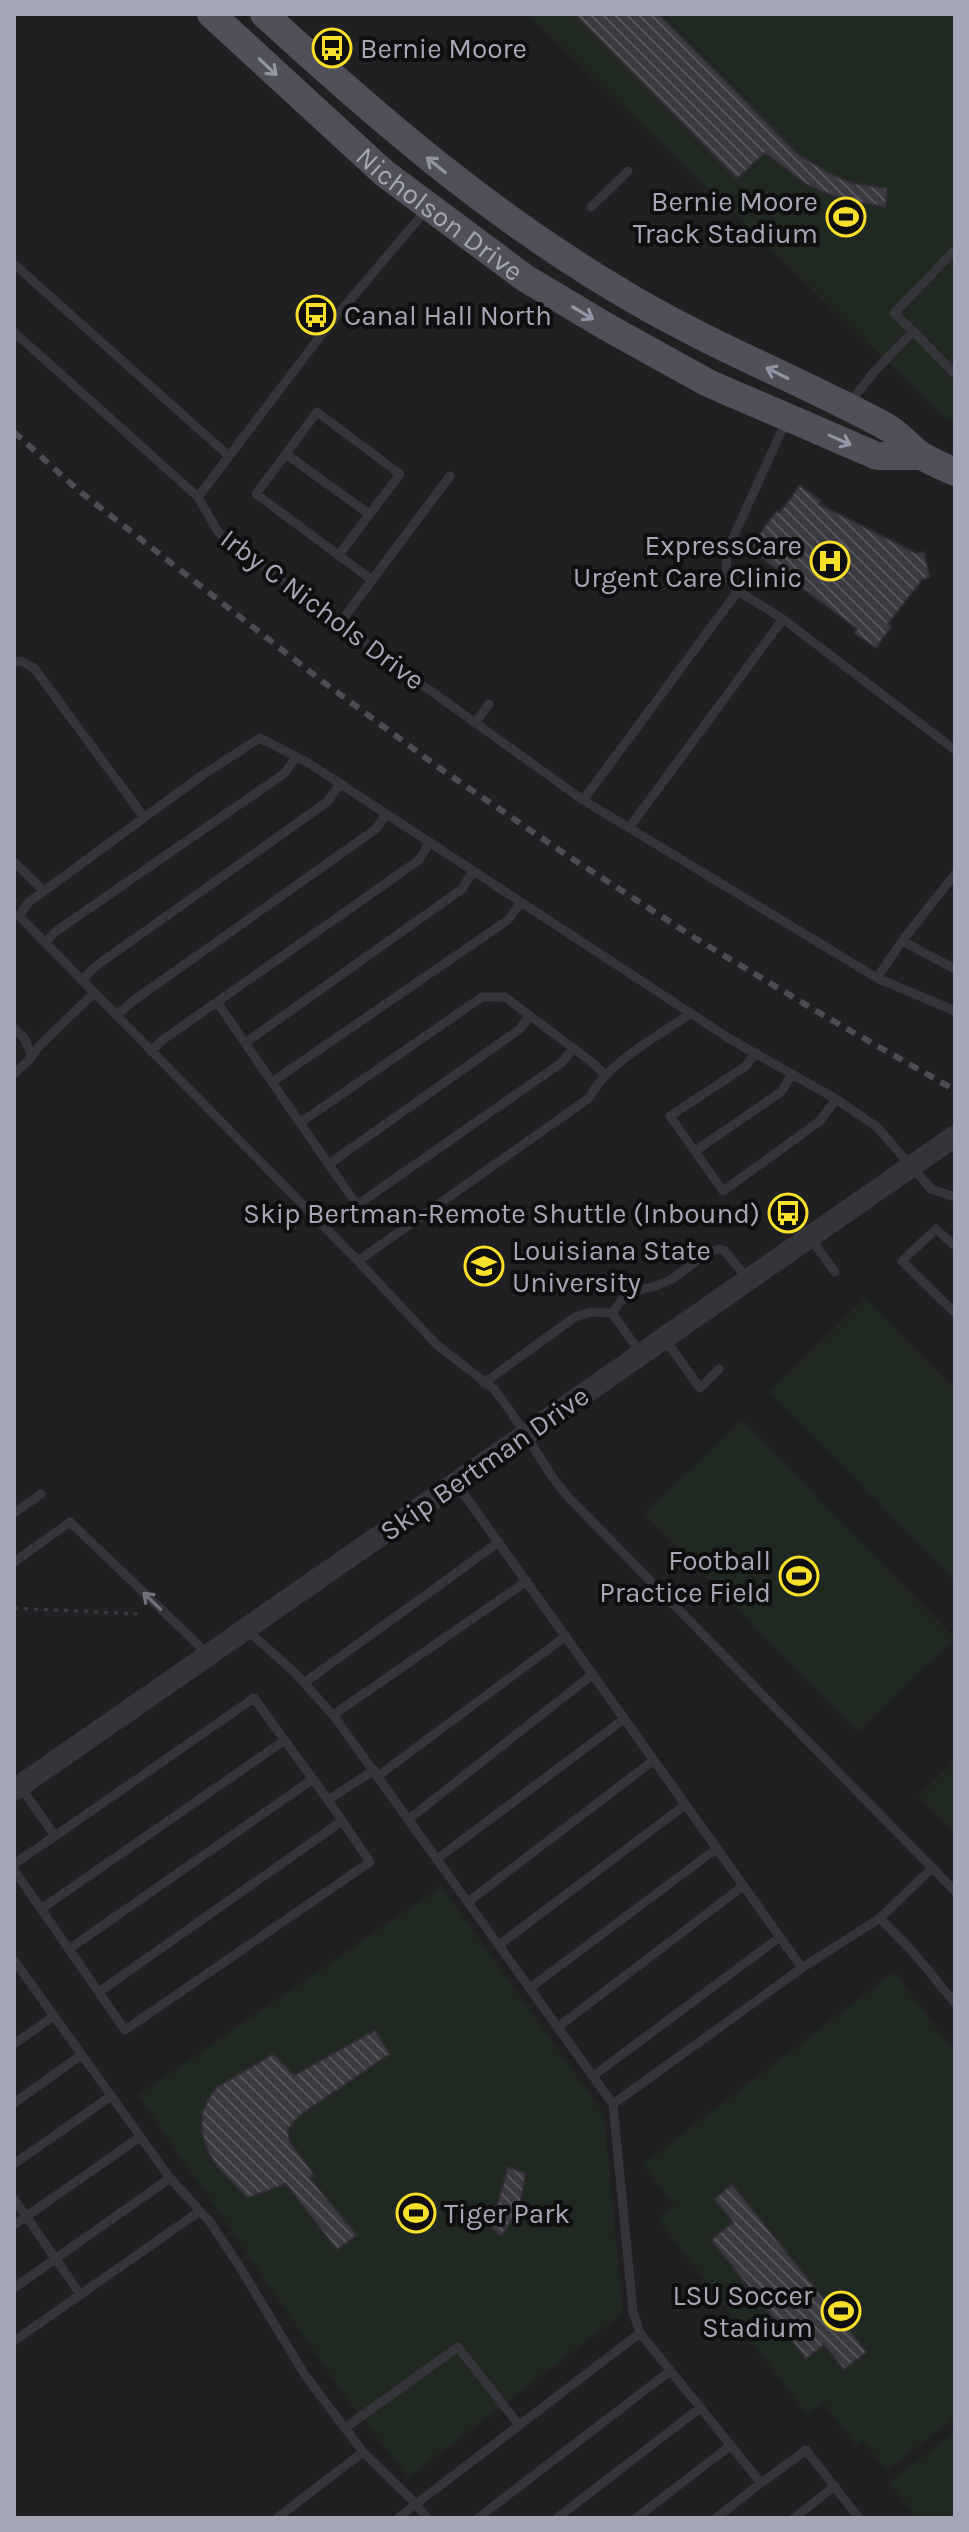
<svg xmlns="http://www.w3.org/2000/svg" width="969" height="2532" viewBox="0 0 969 2532" font-family="Karla,sans-serif">
<style>
.built{fill:#201f22}
.pitch{fill:#202822}
.building{fill:url(#building-back-hatch);stroke:#2e2d31;stroke-width:2}
.lines{fill:none;stroke-linecap:round;stroke-linejoin:round}
.path{stroke:#3a3b42;stroke-width:3;stroke-dasharray:4 6;stroke-linecap:butt}
.service{stroke:#35343b;stroke-width:9}
.tertiary{stroke:#35343b;stroke-width:22}
.primary{stroke:#50505a;stroke-width:28}
.rail{stroke:#4b4c54;stroke-width:6;stroke-dasharray:10 8;stroke-linecap:butt}
.oneway{stroke:#9495a4}
.oneway2{stroke:#73737f}
.labels{text-anchor:middle;stroke-width:8;stroke-linejoin:round;paint-order:stroke}
.poi-label{font-size:28px;fill:#a5a6b6;stroke:#0f0f10;text-anchor:end}
.street-label{font-size:28px;fill:#a5a6b6;stroke:#0f0f10}
</style>
<defs>
<pattern id="building-back-hatch" width="6" height="6" patternUnits="userSpaceOnUse" patternTransform="scale(2)"><rect width="6" height="6" fill="#3b3a40"/><path d="M-1 5l2 2M0 0l6 6M5-1l2 2" fill="none" stroke="#545459"/></pattern>
</defs>
<rect width="100%" height="100%" fill="#141415"/>
<path class="built" d="M14 14H955V2518H14Z"/>
<path class="pitch" d="M527 14H955V420L948 421Z
M865 1298 955 1389V1580L769 1392Z
M742 1420 955 1638 858 1732 644 1514Z
M955 1760V1833L918 1796Z
M442 1886 604 2114 623 2313 408 2478 343 2394 138 2095Z
M894 1972 955 2052V2418L886 2471 863 2441 856 2446 823 2403 807 2415 658 2219 674 2206 643 2164Z
M955 2431V2518H917L889 2482Z"/>
<path class="building" d="M574 14H659L798 154 829 173 852 183 887 188 886 207 843 200 807 185 765 153 737 179Z
M800 485 821 501 819 504 916 553 924 552 930 577 922 580 888 624 891 627 876 648 854 633 857 629 752 551 750 547 776 511 779 513Z
M375 2030 390 2054 299 2116 288 2129 290 2142 314 2174 310 2178 357 2235 337 2250 286 2184 247 2198 217 2166 208 2152 202 2133V2113L208 2099 217 2087 273 2054 294 2075Z
M508 2167 526 2173 519 2211 501 2236 485 2222 498 2202Z
M732 2184 867 2352 844 2370 824 2345 806 2359 711 2240 733 2222 714 2199Z"/>
<g class="lines">
<path class="path" d="M14 1608 139 1614"/>
<path class="service" d="M591 207 628 171
M14 264 229 456
M913 331 955 374
M14 332 198 497 218 532 396 666 583 800 877 978 955 1011
M849 404 873 373 913 331 894 313 955 250
M286 454 369 514
M198 497 328 326 427 209
M338 556 400 474 317 412 256 494 372 580 340 623
M372 580 450 476
M738 591 783 619 955 750
M14 662 21 661 34 668 144 817
M475 723 489 704
M583 800 738 591 727 576 726 553 787 419
M629 828 783 619
M14 862 44 891
M955 874 902 941 955 969
M45 943 55 932 285 773 296 757
M877 978 902 941
M81 980 96 966 327 802 340 784
M116 1016 133 1001 376 829 386 814
M14 1028 25 1039 32 1057
M245 1043 462 889 473 871
M574 1048 561 1063 357 1205 300 1123 482 997H505L589 1060 606 1075
M151 1052 161 1041 217 1002
M756 1053 746 1066 670 1116 723 1191 820 1121 836 1099
M14 1074 28 1061 39 1046 94 993
M272 1082 508 920 521 902
M300 1123 217 1002 419 860 430 842
M695 1151 781 1092 792 1074
M329 1164 520 1029 530 1015
M955 1197 931 1189 877 1127 836 1099 730 1039 310 764 260 738 201 776 29 902 19 916 358 1261 437 1345 494 1389 511 1412 553 1478 570 1499 955 1891
M811 1239 835 1272
M955 1246 936 1229 902 1261 955 1313
M358 1261 589 1098C610 1060 656 1038 691 1013
M612 1313 627 1293 656 1286 672 1279 709 1252 719 1249 725 1251 748 1280
M664 1338 700 1388 719 1369
M484 1383 575 1317 591 1312 612 1313 641 1354
M456 1483 802 1968
M14 1513 41 1494
M14 1562 70 1522 209 1655
M246 1629 293 1671 333 1715 613 2104 802 1968 880 1918 932 1868
M304 1683 499 1542
M333 1715 527 1581
M378 1776 566 1636
M20 1786 55 1836 254 1698 328 1800 374 1770
M409 1819 593 1674
M437 1859 624 1719
M14 1864 55 1836
M14 1870 125 2030 370 1862 328 1800
M468 1902 654 1760
M41 1909 285 1740
M880 1918 913 1952 955 2003
M499 1945 685 1805
M69 1949 313 1779
M14 1960 170 2178 14 2288
M530 1988 716 1849
M99 1992 342 1821
M558 2027 743 1886
M14 2044 54 2016
M593 2076 780 1937
M14 2103 81 2055
M613 2104 633 2312 640 2333 761 2483 806 2450 859 2518
M14 2164 111 2096
M170 2178 210 2222 238 2264 305 2375 363 2452
M14 2199 80 2294
M14 2225 140 2137
M14 2341 200 2211
M345 2428 458 2347 519 2425
M277 2518 363 2452 416 2504 398 2518
M427 2518 416 2504 640 2333
M478 2518 670 2371
M557 2518 700 2408
M636 2518 730 2446
M716 2518 761 2483
M794 2518 835 2486"/>
<path class="tertiary" d="M14 1790 955 1136"/>
<g class="primary">
<path id="s1" d="M211 14 384 173 525 278 607 327 708 383 877 456H921"/>
<path d="M264 14C383 123 496 220 636 301 717 348 803 382 885 426 899 433 909 448 922 456 932 462 944 467 955 472"/>
</g>
<path class="rail" d="M14 432 78 490 318 678 438 767 565 854 695 938 828 1018 955 1090"/>
</g>
<defs><path id="oneway-shaft" d="M-6 0H5M1.5-3L5.5 0L1.5 3" fill="none" stroke-width="1.6" stroke-linecap="round" stroke-linejoin="round" transform="scale(2)"/></defs>
<g class="oneway">
<use href="#oneway-shaft" transform="translate(268 67) rotate(43)"/>
<use href="#oneway-shaft" transform="translate(436 165) rotate(-141)"/>
<use href="#oneway-shaft" transform="translate(583 313) rotate(31)"/>
<use href="#oneway-shaft" transform="translate(777 373) rotate(-154)"/>
<use href="#oneway-shaft" transform="translate(840 440) rotate(24)"/>
</g>
<use class="oneway2" href="#oneway-shaft" transform="translate(152 1601) rotate(-136)"/>
<defs>
<symbol id="bus-ring" viewBox="-11 -11 22 22"><circle r="9.5" fill="#0f0f10" stroke="#f8df29" stroke-width="1.5"/><path d="M-5-6H5V4H4V6H2V4H-2V6H-4V4H-5ZM-3.5-4V0h7V-4ZM-3.5 1.2v1.5H-2V1.2ZM2 1.2v1.5H3.5V1.2Z" fill="#f8df29"/></symbol>
<symbol id="stadium-ring" viewBox="-11 -11 22 22"><circle r="9.5" fill="#0f0f10" stroke="#f8df29" stroke-width="1.5"/><path d="M0-5a6.5 5 0 1 0 0 10a6.5 5 0 1 0 0-10ZM-3.5-1.8h7v3.6h-7Z" fill="#f8df29"/></symbol>
<symbol id="hospital-ring" viewBox="-11 -11 22 22"><circle r="9.5" fill="#0f0f10" stroke="#f8df29" stroke-width="1.5"/><path d="M-5-5h3v3.5h4V-5h3V5h-3V1.5h-4V5h-3Z" fill="#f8df29"/></symbol>
<symbol id="university-ring" viewBox="-11 -11 22 22"><circle r="9.5" fill="#0f0f10" stroke="#f8df29" stroke-width="1.5"/><path d="M0-5L7-2L0 1L-7-2ZM-4 1L0 2.5L4 1V4Q0 6-4 4Z" fill="#f8df29"/></symbol>
</defs>
<g fill-rule="evenodd">
<use href="#bus-ring" x="310" y="26" width="44" height="44"/>
<use href="#stadium-ring" x="824" y="195" width="44" height="44"/>
<use href="#bus-ring" x="294" y="293" width="44" height="44"/>
<use href="#hospital-ring" x="808" y="539" width="44" height="44"/>
<use href="#bus-ring" x="766" y="1191" width="44" height="44"/>
<use href="#university-ring" x="462" y="1244" width="44" height="44"/>
<use href="#stadium-ring" x="777" y="1554" width="44" height="44"/>
<use href="#stadium-ring" x="394" y="2191" width="44" height="44"/>
<use href="#stadium-ring" x="819" y="2289" width="44" height="44"/>
</g>
<g class="labels">
<g class="poi-label">
<text x="360" y="58" text-anchor="start">Bernie Moore</text>
<text x="818" y="211">Bernie Moore<tspan x="818" dy="32">Track Stadium</tspan></text>
<text x="344" y="325" text-anchor="start">Canal Hall North</text>
<text x="802" y="555">ExpressCare<tspan x="802" dy="32">Urgent Care Clinic</tspan></text>
<text x="760" y="1223">Skip Bertman-Remote Shuttle (Inbound)</text>
<text x="512" y="1260" text-anchor="start">Louisiana State<tspan x="512" dy="32">University</tspan></text>
<text x="771" y="1570">Football<tspan x="771" dy="32">Practice Field</tspan></text>
<text x="444" y="2223" text-anchor="start">Tiger Park</text>
<text x="813" y="2305">LSU Soccer<tspan x="813" dy="32">Stadium</tspan></text>
</g>
<g class="street-label">
<text dy="10" stroke="none"><textPath href="#s1" startOffset="304">Nicholson Drive</textPath></text>
<text transform="translate(323 609) rotate(37)" y="10">Irby C Nichols Drive</text>
<text transform="translate(484 1463) rotate(-35)" y="10">Skip Bertman Drive</text>
</g>
</g>
<rect width="969" height="2532" fill="none" stroke="#a5a6b6" stroke-width="32"/>
</svg>
